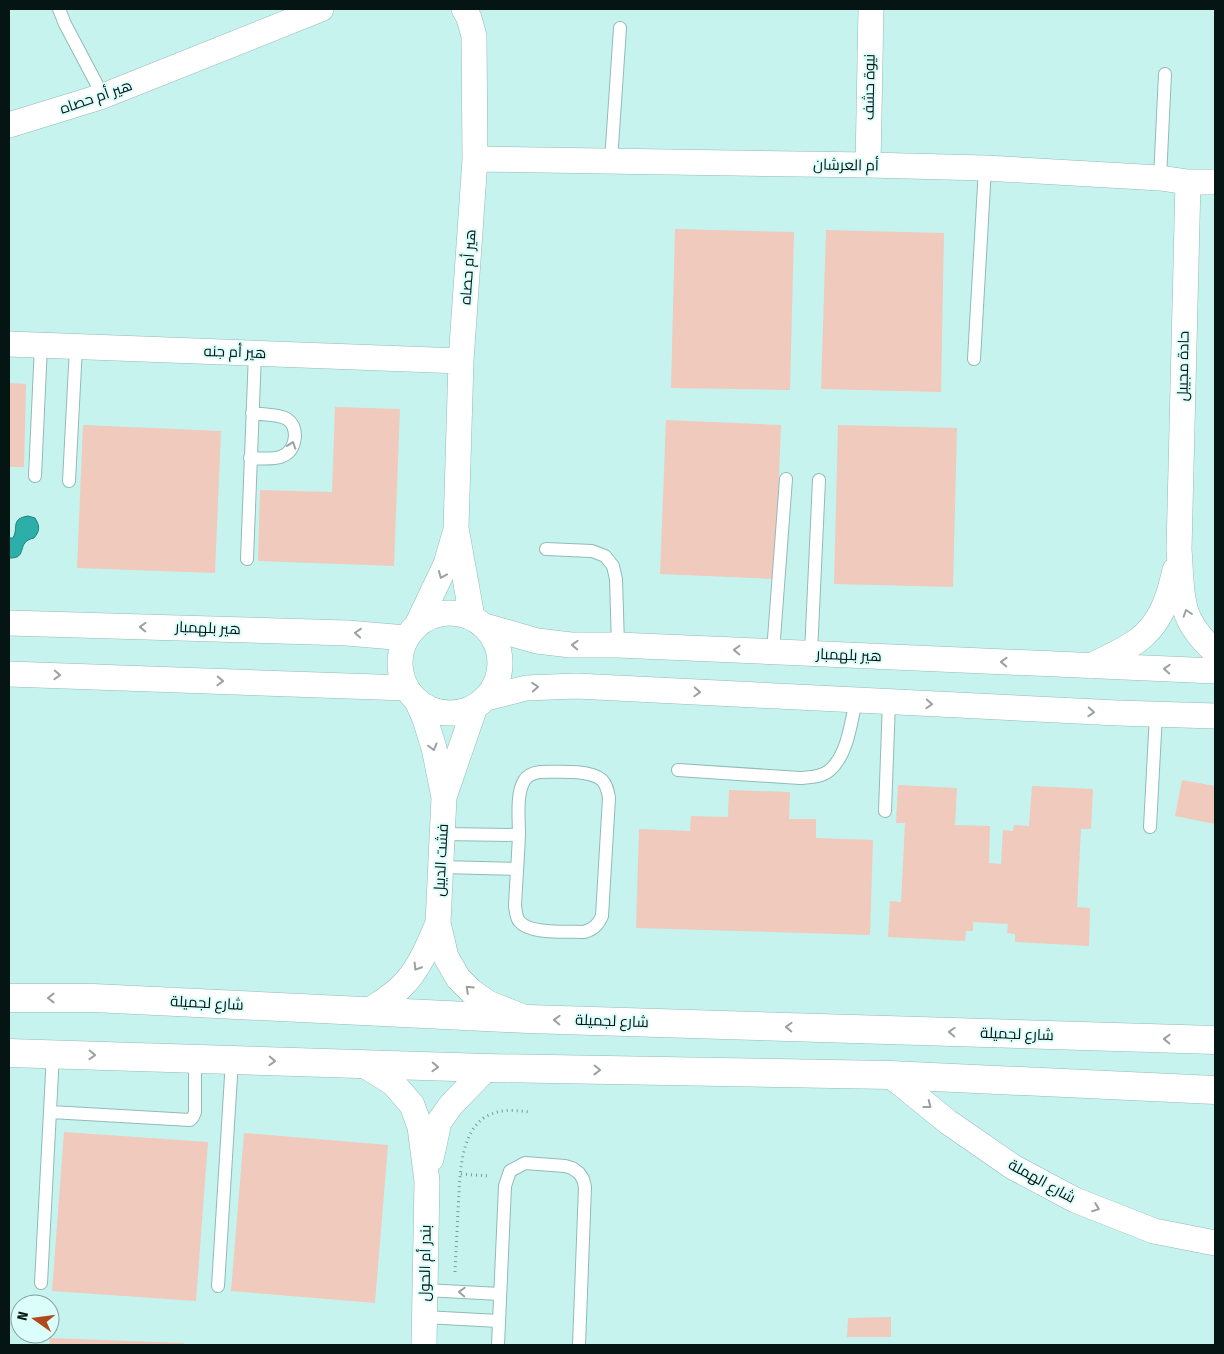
<svg xmlns="http://www.w3.org/2000/svg" width="1224" height="1354" viewBox="0 0 1224 1354" font-family="'Fira Sans Condensed',Cairo,sans-serif">
<style>
.water{fill:#2cafa8;stroke:#20817c}
.building{fill:#efcabd}
.lines{fill:none;stroke-linecap:round;stroke-linejoin:round}
.lane-casing{stroke:#90bbb7;stroke-width:14}
.street-casing{stroke:#90bbb7;stroke-width:26}
.secondary-casing{stroke:#90bbb7;stroke-width:29}
.path{stroke:#7a9b98;stroke-width:3;stroke-dasharray:1 4;stroke-linecap:butt}
.lane{stroke:#fff;stroke-width:12}
.street{stroke:#fff;stroke-width:25}
.secondary{stroke:#fff;stroke-width:28}
.oneway{stroke:#9ba1a1}
.labels{text-anchor:middle;stroke-width:4;stroke-linejoin:round;paint-order:stroke}
.street-label{font-size:15px;fill:#051514;stroke:#dbfefb}
</style>
<rect width="100%" height="100%" fill="#c7f3ef"/>
<path class="water" d="M28 516 35 518C40 526 40 531 34 538 15 542 29 559 9 558V538H13C19 527 10 519 28 516Z"/>
<path class="building" d="M675 229 794 232 790 390 671 388Z
M826 230 944 233 941 392 821 389Z
M9 383 26 384 24 467H9Z
M335 407 400 409 394 566 258 561 260 490 332 492Z
M666 420 781 425 775 579 660 574Z
M83 425 221 431 215 573 77 568Z
M838 425 957 428 953 587 834 584Z
M1182 780 1215 786V824L1175 816Z
M898 785 957 788 955 825 990 826 989 863 1001 864 1003 830 1013 831 1014 825 1029 826 1032 786 1093 789 1091 829H1081L1077 907 1090 908 1089 946 1015 942V934L1007 933 1008 924 973 922V931H966L965 941 888 937 890 901 901 902 905 823H896Z
M729 790 790 792 789 819H816V838L873 840 870 935 636 928 639 829 690 831 691 816 728 817Z
M64 1132 208 1142 196 1301 52 1291Z
M244 1133 388 1145 375 1303 231 1291Z
M891 1317V1337H847L848 1318Z
M50 1338 184 1343V1345H49Z"/>
<g class="lines">
<defs>
<path id="lane" d="M59 9 65 24 103 96
M611 161 620 28
M1160 178 1165 74
M974 359 985 168
M250 458C271 459 293 462 295 436 295 429 293 423 287 419 278 414 263 415 252 413
M35 476 41 345
M69 481 76 347
M546 549 592 551 605 556 613 566 616 579 618 645
M247 559 255 353
M773 652 786 479
M811 653 819 480
M678 770 800 778C811 777 822 777 830 770 848 754 851 722 856 700
M540 772C556 772 589 769 602 780 607 785 608 792 609 798L602 916C598 925 594 929 584 932 568 931 530 935 519 921 516 917 516 912 515 906 516 883 518 859 519 835 519 820 516 794 524 781 527 775 533 773 540 772Z
M885 811 889 702
M1150 827 1156 714
M443 834 519 835
M441 867 517 869
M51 1112 190 1120 193 1117 195 1112V1059
M41 1283 53 1054
M218 1286 232 1060
M425 1290 500 1294
M424 1317 499 1321
M498 1345 505 1186 510 1171 525 1163 565 1166 572 1168 579 1173 583 1179 585 1187 579 1345"/>
<path id="street" d="M464 9 469 18 474 36 475 159 461 361 456 528 472 617
M9 125 103 96 321 9
M475 159 868 165 985 168 1160 178 1188 182H1215
M868 165 871 9
M1188 182 1179 550C1181 570 1180 602 1189 619 1195 632 1205 642 1215 652
M9 344 461 361
M400 663a50 50 0 1 1 100 0a50 50 0 1 1-100 0Z
M9 623 347 633 406 638
M417 625 446 564 455 533
M485 626 537 641 571 645H618L1215 671
M1091 666C1106 658 1123 651 1137 641 1161 624 1169 597 1175 570
M9 674 406 688
M487 698 526 688 576 686 1118 713 1215 716
M417 701 425 719 434 748 444 797 438 923 446 957 458 978 471 991 488 1003 521 1016
M444 797 475 707
M370 1010C380 1003 392 996 401 987 419 970 428 946 438 923
M362 1064 393 1083 412 1105 420 1127 427 1181 424 1345
M890 1075 948 1122 1013 1167 1075 1200 1154 1231 1215 1243
M431 1159 439 1122 451 1105 487 1068"/>
<path id="secondary" d="M9 998H93L528 1019 1215 1040
M9 1053 487 1068 890 1075 1215 1090"/>
</defs>
<use href="#lane" class="lane-casing"/>
<use href="#street" class="street-casing"/>
<use href="#secondary" class="secondary-casing"/>
<path class="path" d="M461 1174 489 1176
M455 1272C456 1252 457 1231 458 1211 460 1182 458 1132 487 1116 500 1109 515 1110 529 1112"/>
<use href="#lane" class="lane"/>
<use href="#street" class="street"/>
<use href="#secondary" class="secondary"/>
</g>
<defs><path id="oneway-chevron" d="M-2-3.5L2.5 0L-2 3.5" fill="none" stroke-width="1.6" stroke-linecap="round" stroke-linejoin="round" transform="scale(1.25)"/></defs>
<g class="oneway">
<use href="#oneway-chevron" transform="translate(292 445) rotate(-71)"/>
<use href="#oneway-chevron" transform="translate(442 575) rotate(113)"/>
<use href="#oneway-chevron" transform="translate(1187 613) rotate(-108)"/>
<use href="#oneway-chevron" transform="translate(143 627) rotate(-178)"/>
<use href="#oneway-chevron" transform="translate(358 633) rotate(-175)"/>
<use href="#oneway-chevron" transform="translate(575 645) rotate(-178)"/>
<use href="#oneway-chevron" transform="translate(737 650) rotate(-178)"/>
<use href="#oneway-chevron" transform="translate(1004 662) rotate(-178)"/>
<use href="#oneway-chevron" transform="translate(1167 669) rotate(-177)"/>
<use href="#oneway-chevron" transform="translate(57 675) rotate(2)"/>
<use href="#oneway-chevron" transform="translate(220 681) rotate(2)"/>
<use href="#oneway-chevron" transform="translate(535 687) rotate(-4)"/>
<use href="#oneway-chevron" transform="translate(697 692) rotate(3)"/>
<use href="#oneway-chevron" transform="translate(929 704) rotate(3)"/>
<use href="#oneway-chevron" transform="translate(1091 712) rotate(3)"/>
<use href="#oneway-chevron" transform="translate(433 747) rotate(75)"/>
<use href="#oneway-chevron" transform="translate(417 967) rotate(122)"/>
<use href="#oneway-chevron" transform="translate(469 989) rotate(-137)"/>
<use href="#oneway-chevron" transform="translate(51 998) rotate(-180)"/>
<use href="#oneway-chevron" transform="translate(557 1020) rotate(-178)"/>
<use href="#oneway-chevron" transform="translate(789 1027) rotate(-178)"/>
<use href="#oneway-chevron" transform="translate(952 1032) rotate(-178)"/>
<use href="#oneway-chevron" transform="translate(1167 1039) rotate(-178)"/>
<use href="#oneway-chevron" transform="translate(92 1055) rotate(2)"/>
<use href="#oneway-chevron" transform="translate(272 1061) rotate(2)"/>
<use href="#oneway-chevron" transform="translate(435 1067) rotate(2)"/>
<use href="#oneway-chevron" transform="translate(597 1070) rotate(1)"/>
<use href="#oneway-chevron" transform="translate(928 1105) rotate(38)"/>
<use href="#oneway-chevron" transform="translate(1096 1208) rotate(21)"/>
<use href="#oneway-chevron" transform="translate(462 1292) rotate(-177)"/>
</g>
<g class="labels">
<g class="street-label">
<text transform="translate(869 87) rotate(-89)" y="5">نيوة حشف</text>
<text transform="translate(96 97) rotate(-19)" y="5">هير أم حصاه</text>
<text transform="translate(846 165) rotate(1)" y="5">أم العرشان</text>
<text transform="translate(468 267) rotate(-86)" y="5">هير أم حصاه</text>
<text transform="translate(235 352) rotate(2)" y="5">هير أم جنه</text>
<text transform="translate(1183 366) rotate(-89)" y="5">حادة مجيبل</text>
<text transform="translate(208 628) rotate(2)" y="5">هير بلهمبار</text>
<text transform="translate(849 655) rotate(2)" y="5">هير بلهمبار</text>
<text transform="translate(441 860) rotate(-87)" y="5">فشت الديبل</text>
<text transform="translate(207 1003) rotate(3)" y="5">شارع لجميلة</text>
<text transform="translate(612 1021) rotate(2)" y="5">شارع لجميلة</text>
<text transform="translate(1017 1034) rotate(2)" y="5">شارع لجميلة</text>
<text transform="translate(1042 1181) rotate(29)" y="5">شارع الهملة</text>
<text transform="translate(425 1263) rotate(-89)" y="5">بندر أم الحول</text>
</g>
</g>
<rect width="1224" height="1354" fill="none" stroke="#051514" stroke-width="20"/>
<g transform="translate(35 1319) rotate(284)"><circle r="24" fill="#dbfefb" stroke="#85a19f"/>
<path d="M0-4L9 19L0 12L-9 19Z" fill="#af4a1c"/>
<text y="-8" font-size="14" font-weight="bold" text-anchor="middle" fill="#051514">N</text>
</g>
</svg>
